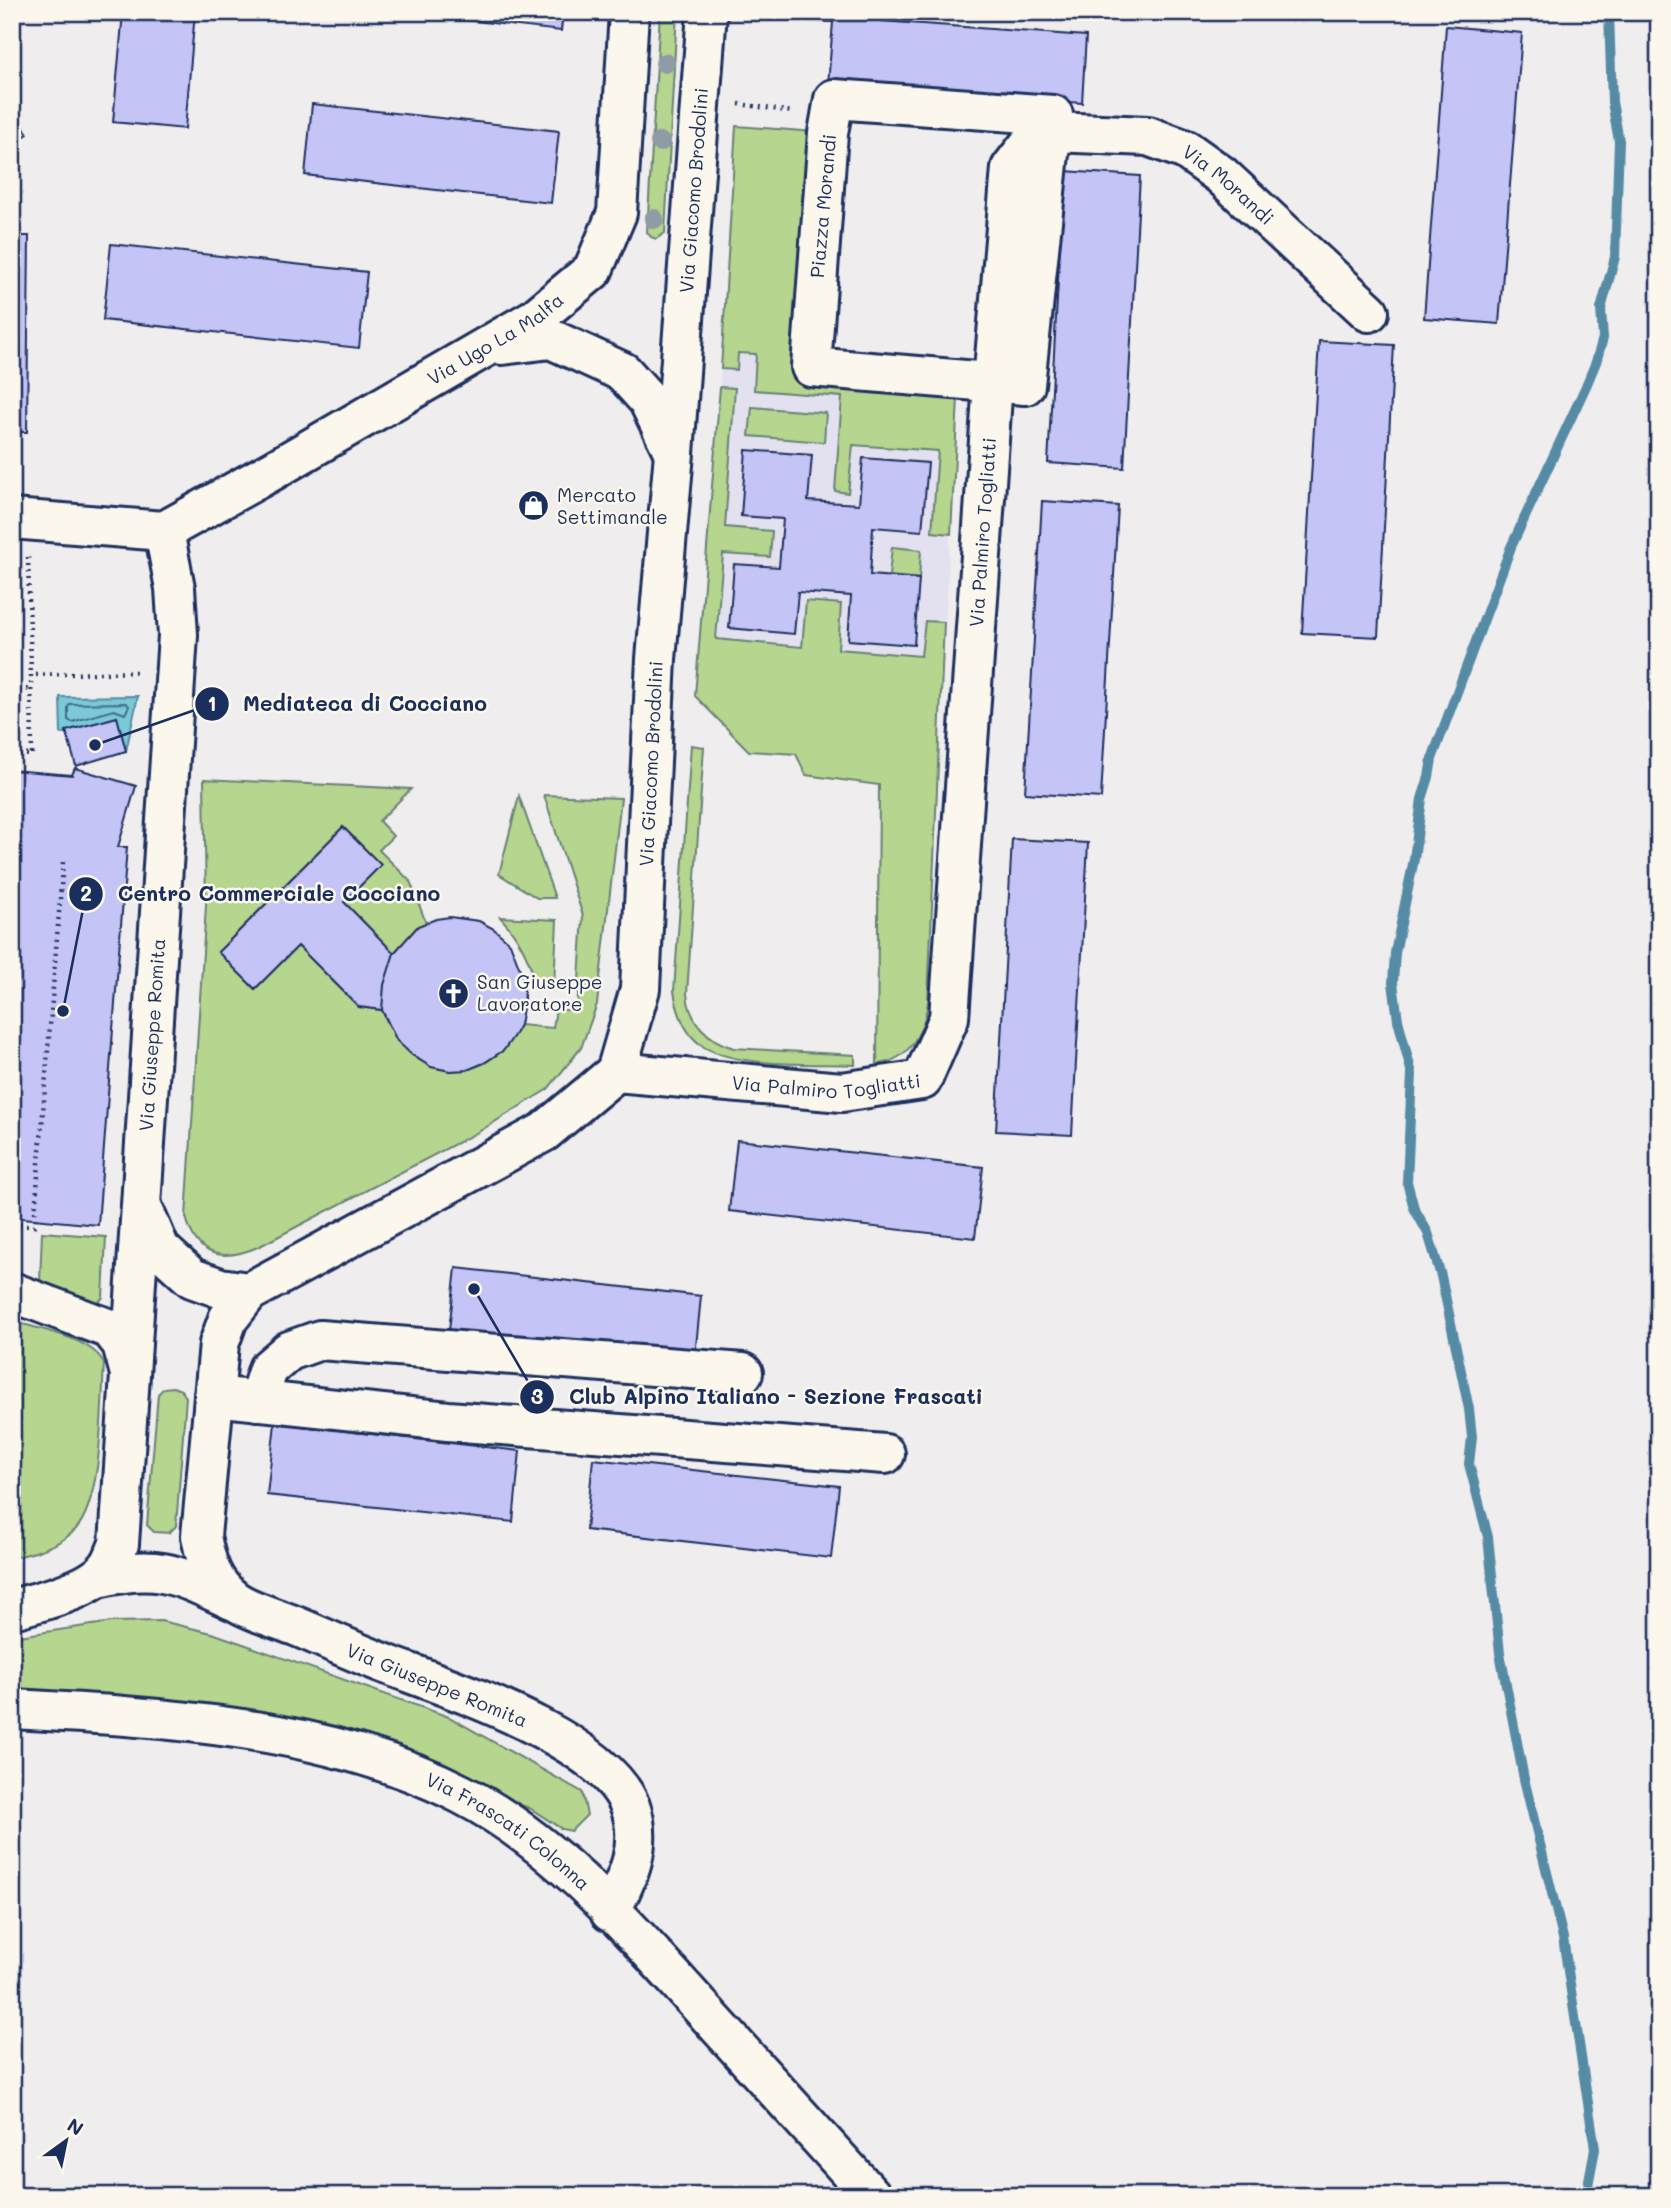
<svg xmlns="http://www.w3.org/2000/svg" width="1671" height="2208" viewBox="0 0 1671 2208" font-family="Mali,sans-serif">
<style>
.built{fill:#e3e1f0}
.green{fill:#b6d58e;stroke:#688276;stroke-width:2}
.water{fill:#7ac9d5;stroke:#548ba5;stroke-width:2}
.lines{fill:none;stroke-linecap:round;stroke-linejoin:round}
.shore{stroke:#416d8e;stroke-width:2}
.stream{stroke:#548ba5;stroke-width:10}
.building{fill:#c5c4f6;stroke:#1b2f5e;stroke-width:2}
.minor-casing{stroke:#1b2f5e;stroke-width:44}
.path{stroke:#1b2f5e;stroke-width:4.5;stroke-dasharray:2 5;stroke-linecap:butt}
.minor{stroke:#fbf7ec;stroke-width:38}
.tree{fill:#909ba5}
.labels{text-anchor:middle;stroke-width:5;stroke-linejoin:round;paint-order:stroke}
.street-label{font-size:19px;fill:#1b2f5e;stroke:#fbf7ec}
.poi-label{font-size:19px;fill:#1b2f5e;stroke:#fbf7ec;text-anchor:start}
.leader{fill:none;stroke:#1b2f5e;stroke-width:2.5}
.callout-dot{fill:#1b2f5e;stroke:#fbf7ec;stroke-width:2.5}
.mark-label{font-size:21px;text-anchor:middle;font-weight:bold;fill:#fff}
.callout-label{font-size:21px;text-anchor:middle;font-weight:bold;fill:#1b2f5e;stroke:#fbf7ec;stroke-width:5;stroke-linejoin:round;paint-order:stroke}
</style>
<rect width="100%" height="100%" fill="#f0edee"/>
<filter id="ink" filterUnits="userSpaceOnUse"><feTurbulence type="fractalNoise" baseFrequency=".0143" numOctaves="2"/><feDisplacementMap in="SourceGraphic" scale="14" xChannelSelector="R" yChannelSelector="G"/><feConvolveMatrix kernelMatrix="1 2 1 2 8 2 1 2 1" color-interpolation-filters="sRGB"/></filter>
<g filter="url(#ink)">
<path class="built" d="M724 311 765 313 761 363 959 379 939 734 695 696 720 387Z"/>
<path class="green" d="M660 12H677L665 233 656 239 651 237 647 232Z
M736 126 828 133 811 367 959 379 951 534 932 532 938 451 853 445 848 493 835 491 842 397 754 390 756 354 738 353 737 370 721 369Z
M720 387 735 388 725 527 772 531 770 557 723 554 716 639 802 647 806 601 841 604 838 649 921 656 925 621 944 622 928 1002C924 1031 910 1061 877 1064L879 785 806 775 796 754 749 751 695 696Z
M752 407 826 413 824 442 749 436Z
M892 547 921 550 919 579 889 576Z
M691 745 704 747 687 994C689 1021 708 1041 734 1048L855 1055V1065C814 1063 739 1068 704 1047 685 1035 677 1012 674 991Z
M204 779 411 789 379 821 393 836 379 850 410 881 426 923 418 926 394 953 344 902 381 865 343 827 218 952 255 989 298 946 359 1007 382 1010C407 1081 483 1094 520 1025L553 1028 556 1009 577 1011 583 916 544 795 621 798 597 1004 581 1048 548 1089 480 1131 260 1246C224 1262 197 1259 186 1217L206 905Z
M519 796 555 898H537L499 874Z
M500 917 557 920 554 987 537 986C529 959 520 938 500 917Z
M42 1232 106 1237 103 1297 97 1304 40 1282Z
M12 1321C37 1329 94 1338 104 1364 101 1406 103 1498 76 1529 60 1546 34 1553 12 1558Z
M173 1387 181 1390 186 1397 176 1526 169 1533 154 1532 147 1525 158 1394 164 1388Z
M161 1621 212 1633 449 1717 582 1792 587 1815 571 1831 562 1829 531 1809 491 1792 12 1692V1637L112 1622Z"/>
<path class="water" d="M138 696 126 751 117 717 61 734 60 697Z"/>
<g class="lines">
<path class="shore" d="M126 703 129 706 125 714 114 710 72 722 68 720V707L70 704Z"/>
<path class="stream" d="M1586 2196 1595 2149 1563 1938 1524 1779 1500 1653 1488 1537 1469 1464 1472 1437 1469 1409 1441 1276 1428 1233 1414 1208 1407 1182 1412 1074 1398 1020 1393 983 1395 953 1414 859 1422 799 1429 777 1432 759 1511 547 1586 386 1596 362 1603 338 1601 309 1615 257 1619 141 1612 102 1609 12"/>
</g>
<path class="building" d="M123 12H195L185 129 113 122Z
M397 12H563L561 31Z
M816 12H883L882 21 1086 36 1082 103 828 85 833 22 815 21Z
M1446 26 1522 33 1499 324 1424 318Z
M312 104 559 131 551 203 305 175Z
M12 109 28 134 12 144Z
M1064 171 1140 176 1124 468 1048 463Z
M12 236H29L27 432H12Z
M111 244 367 272 359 348 103 320Z
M1319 341 1394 345 1378 637 1302 633Z
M746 450 812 455 808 501 859 504 863 458 928 463 922 531 873 527 870 575 919 579 914 645 848 640 851 596 798 592 794 634 729 628 734 564 779 567 783 519 741 516Z
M1042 501 1118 506 1101 798 1025 793Z
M117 717 126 751 76 766 66 731Z
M75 768 136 786 118 847H127L98 1225 12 1217V770L72 775Z
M343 827 381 865 344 902 394 953 384 985 382 1010 359 1007 298 946 255 989 218 952Z
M1012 839 1088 843 1072 1135 996 1131Z
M450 917 479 921 494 929 510 943 524 980V1002L520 1025 515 1034 504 1050 484 1063 467 1070 450 1071 431 1067 412 1055 397 1041 382 1010 384 985 394 953 418 926 436 919Z
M737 1140 983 1167 975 1238 729 1211Z
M456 1268 701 1296 694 1367 448 1339Z
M275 1423 520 1451 513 1522 267 1495Z
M593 1459 839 1486 831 1558 586 1530Z"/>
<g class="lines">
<defs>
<g id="minor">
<path d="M834 99 1053 115 1025 385 811 367 828 133Z"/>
<path d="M502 345 551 339 623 372 648 400 673 451"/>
<path d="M12 519 164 531"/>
<path id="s1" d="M164 531 272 471 534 319 593 270 617 213 629 12"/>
<path id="s2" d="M616 1072 640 989 656 659 674 453 707 12"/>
<path d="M142 1206 160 1249 192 1278 220 1288 249 1292"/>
<path d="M12 1292 110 1329 122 1344 129 1370"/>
<path d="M214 1396 448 1421 885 1454"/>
<path d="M258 1401 268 1369 289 1351 320 1340 743 1373"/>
<path d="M98 1578C159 1563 178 1575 232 1600"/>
<path id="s3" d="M12 1609C41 1601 94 1590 110 1564 114 1558 116 1550 119 1544L178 635 175 588 164 531"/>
<path id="s4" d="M12 1709C160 1717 328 1726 461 1794 555 1842 628 1927 698 2004 756 2068 814 2132 872 2196"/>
<path id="s5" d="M610 1912C628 1878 644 1844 630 1806 604 1739 454 1690 391 1666 359 1654 329 1640 298 1627 281 1620 247 1610 234 1600 212 1583 206 1562 201 1536L219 1344 228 1319 249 1292 544 1132 616 1072 842 1092 922 1080 949 1018 993 382 1011 168 1028 146 1053 132 1148 136 1186 150 1221 175 1369 312"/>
</g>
</defs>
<use href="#minor" class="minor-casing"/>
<path class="path" d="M739 104 793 112
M28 557 31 675
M12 690 32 689
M12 754 32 755 31 675 138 672
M12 1225 34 1226 63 862"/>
<use href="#minor" class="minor"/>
</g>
<g class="tree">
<circle cx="665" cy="63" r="10"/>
<circle cx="660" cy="142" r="10"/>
<circle cx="654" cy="219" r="10"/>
</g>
</g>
<defs>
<symbol id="shop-disc" viewBox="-11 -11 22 22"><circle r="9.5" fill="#1b2f5e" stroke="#fbf7ec"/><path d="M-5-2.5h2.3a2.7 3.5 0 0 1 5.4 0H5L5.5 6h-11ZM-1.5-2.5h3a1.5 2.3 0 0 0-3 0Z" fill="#fff"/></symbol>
<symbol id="church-disc" viewBox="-11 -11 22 22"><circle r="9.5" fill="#1b2f5e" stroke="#fbf7ec"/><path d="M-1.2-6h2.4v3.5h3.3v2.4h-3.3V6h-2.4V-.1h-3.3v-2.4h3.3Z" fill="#fff"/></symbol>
</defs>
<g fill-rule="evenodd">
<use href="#shop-disc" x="516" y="488" width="35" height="35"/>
<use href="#church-disc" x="436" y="976" width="35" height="35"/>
</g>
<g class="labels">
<g class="street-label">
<text dy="7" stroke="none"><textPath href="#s5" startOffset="2796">Via Morandi</textPath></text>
<text dy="7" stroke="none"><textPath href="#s2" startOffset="887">Via Giacomo Brodolini</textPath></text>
<text transform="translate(823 206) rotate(-85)" y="7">Piazza Morandi</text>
<text dy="7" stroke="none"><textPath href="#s1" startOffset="383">Via Ugo La Malfa</textPath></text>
<text dy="7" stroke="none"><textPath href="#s5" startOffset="2184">Via Palmiro Togliatti</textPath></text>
<text dy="7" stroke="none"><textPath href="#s2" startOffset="312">Via Giacomo Brodolini</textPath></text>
<text dy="7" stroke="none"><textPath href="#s3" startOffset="642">Via Giuseppe Romita</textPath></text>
<text dy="7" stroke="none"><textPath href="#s5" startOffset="1533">Via Palmiro Togliatti</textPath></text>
<text transform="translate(437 1685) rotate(22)" y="7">Via Giuseppe Romita</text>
<text dy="7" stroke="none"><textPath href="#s4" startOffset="520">Via Frascati Colonna</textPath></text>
</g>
<g class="poi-label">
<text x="557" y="502">Mercato<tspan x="557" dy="22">Settimanale</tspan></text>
<text x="477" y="989">San Giuseppe<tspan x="477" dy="22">Lavoratore</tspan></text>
</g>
</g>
<path class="leader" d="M95 745L212 704M63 1011L86 894M474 1289L537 1397"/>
<g class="callout-dot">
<circle cx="95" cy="745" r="7"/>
<circle cx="63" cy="1011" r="7"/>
<circle cx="474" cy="1289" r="7"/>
<circle cx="212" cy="704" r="18"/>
<circle cx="86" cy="894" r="18"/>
<circle cx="537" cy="1397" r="18"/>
</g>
<g class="mark-label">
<text x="212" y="711">1</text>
<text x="86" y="901">2</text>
<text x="537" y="1404">3</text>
</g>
<g class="callout-label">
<text x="365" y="711">Mediateca di Cocciano</text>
<text x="279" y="901">Centro Commerciale Cocciano</text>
<text x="776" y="1404">Club Alpino Italiano - Sezione Frascati</text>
</g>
<rect width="1671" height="2208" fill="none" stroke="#fbf7ec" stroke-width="42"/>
<rect x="21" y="21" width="1629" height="2166" fill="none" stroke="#1b2f5e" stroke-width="2.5" filter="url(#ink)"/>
<g transform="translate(66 2141) rotate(33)" stroke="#fbf7ec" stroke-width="5" paint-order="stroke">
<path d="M0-5L12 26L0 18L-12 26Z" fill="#1b2f5e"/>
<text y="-10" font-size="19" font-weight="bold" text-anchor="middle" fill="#1b2f5e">N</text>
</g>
</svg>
